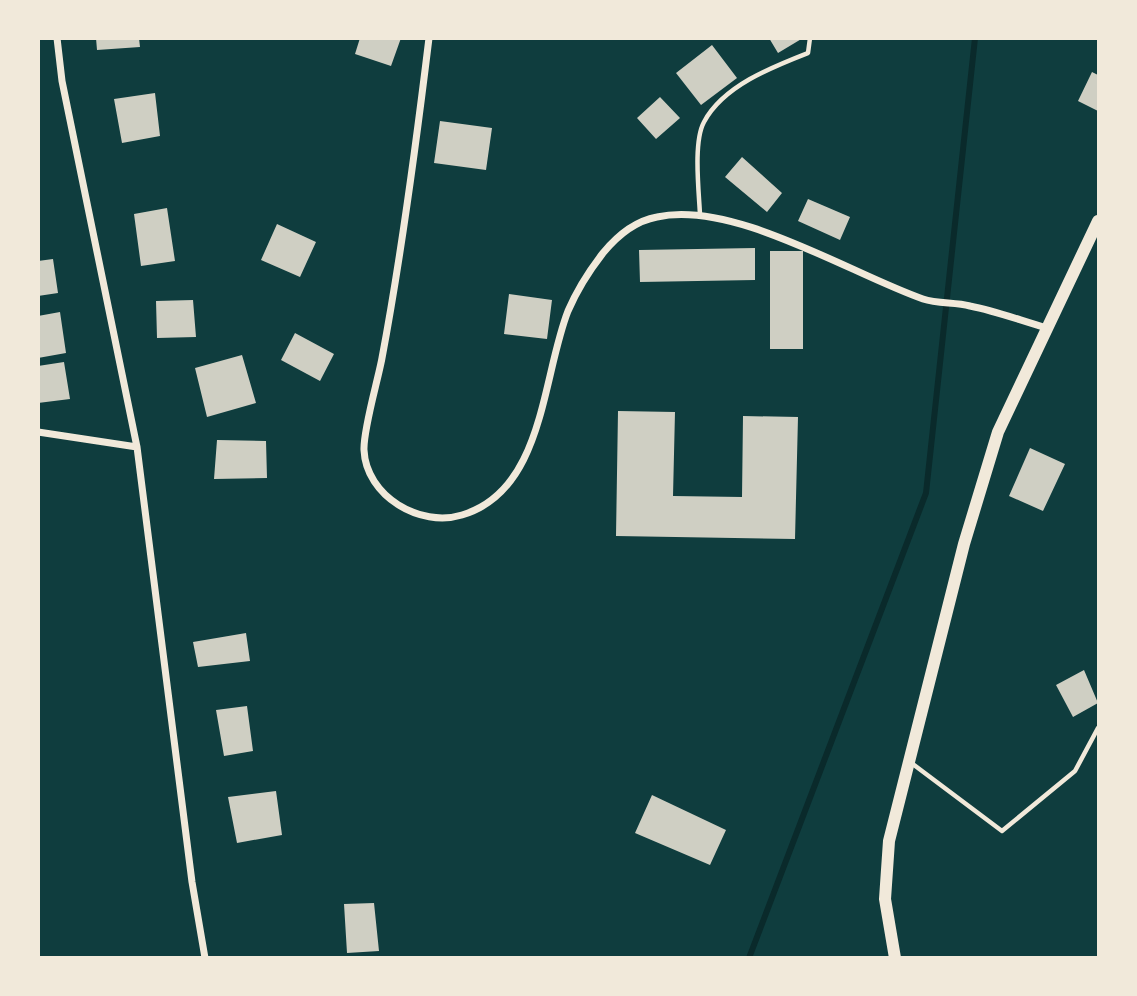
<svg xmlns="http://www.w3.org/2000/svg" width="1137" height="996" viewBox="0 0 1137 996" font-family="'Alegreya Sans',sans-serif">
<style>
.lines{fill:none;stroke-linecap:round;stroke-linejoin:round}
.stream{stroke:#0a2a2b;stroke-width:6}
.building{fill:#cfcfc3}
.service{stroke:#f1e9da;stroke-width:4.5}
.minor{stroke:#f1e9da;stroke-width:7}
.tertiary{stroke:#f1e9da;stroke-width:12}
</style>
<rect width="100%" height="100%" fill="#0f3d3e"/>
<g class="lines">
<path class="stream" d="M749 958 926 493 975 38"/>
</g>
<path class="building" d="M96 38H139L140 47 97 50Z
M360 38H401L391 66 355 54Z
M769 38H803L778 53Z
M712 45 737 78 701 105 676 73Z
M1092 72 1098 75V111L1078 101Z
M155 93 160 136 122 143 114 99Z
M660 97 680 118 656 139 637 118Z
M440 121 492 128 486 170 434 163Z
M742 157 782 193 767 212 725 177Z
M808 199 850 217 840 240 798 221Z
M167 208 175 261 141 266 134 214Z
M277 224 316 242 300 277 261 260Z
M755 248V280L640 282 639 250Z
M770 251H803V349H770Z
M53 259 58 293 38 296V261Z
M509 294 552 300 547 339 504 334Z
M193 300 196 337 157 338 156 301Z
M60 312 66 353 38 358V316Z
M295 333 334 354 320 381 281 360Z
M242 355 256 403 207 417 195 368Z
M64 362 70 399 38 403V366Z
M618 411 675 412 673 496 742 497 743 416 798 417 795 539 616 536Z
M217 440 266 441 267 478 214 479Z
M1030 448 1065 464 1043 511 1009 496Z
M246 633 250 661 198 667 193 642Z
M1084 670 1098 703 1073 717 1056 685Z
M247 706 253 751 224 756 216 710Z
M276 791 282 835 237 843 228 797Z
M652 795 726 830 710 865 635 833Z
M374 903 379 951 347 953 344 904Z"/>
<g class="lines">
<path class="service" d="M700 215C699 192 693 142 704 122 723 86 772 67 808 53L810 38
M910 762 1002 831 1075 771 1098 728"/>
<path class="minor" d="M57 38 62 81 137 447 192 882 205 958
M429 38C416 145 402 252 382 358 378 380 363 430 364 450 366 496 420 528 462 515 544 491 542 377 568 311 577 290 589 271 603 253 617 236 635 221 657 217 734 200 851 274 923 299 938 304 955 302 970 306 996 311 1022 321 1047 328
M38 432 137 447"/>
<path class="tertiary" d="M895 958 885 899 889 841 964 544 998 432 1098 221"/>
</g>
<rect width="1137" height="996" fill="none" stroke="#f1e9da" stroke-width="80"/>
</svg>
